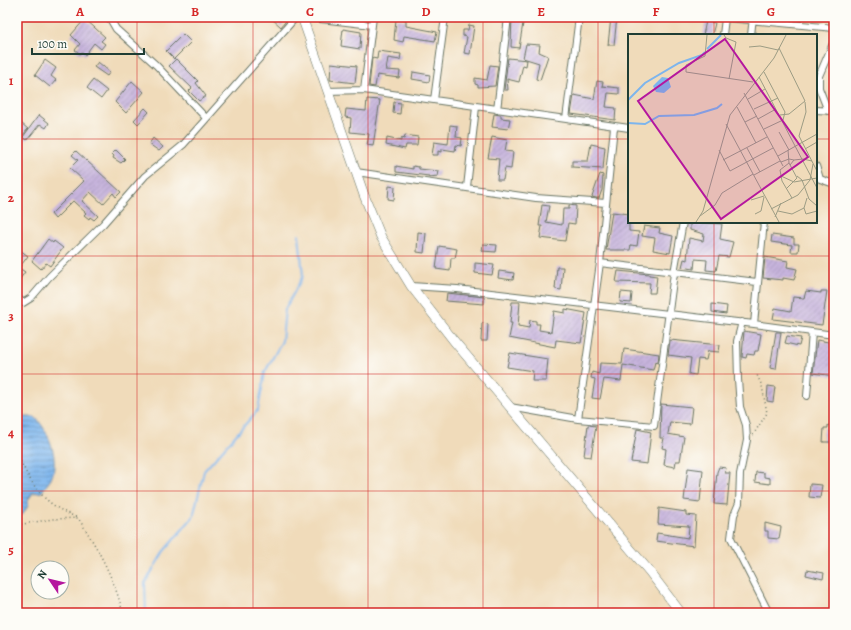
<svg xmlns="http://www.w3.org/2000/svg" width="851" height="630" viewBox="0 0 851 630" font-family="Alegreya,serif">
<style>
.water{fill:url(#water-rules);stroke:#4e7990}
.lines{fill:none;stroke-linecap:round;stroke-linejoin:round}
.stream{stroke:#7db5ed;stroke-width:2}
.building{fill:url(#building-hatch)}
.street-casing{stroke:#687463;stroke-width:8}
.secondary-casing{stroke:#687463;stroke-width:10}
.path{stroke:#687463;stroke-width:1.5;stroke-dasharray:1 3;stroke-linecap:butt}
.street{stroke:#fff;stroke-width:6}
.secondary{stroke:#fff;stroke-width:9}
.grid{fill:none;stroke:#d62828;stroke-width:1;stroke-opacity:0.55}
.inset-river{fill:none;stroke:#7db5ed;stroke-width:2}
.inset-road{fill:none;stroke:#9c9c84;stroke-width:1}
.view{fill:#b5179e;fill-opacity:0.15;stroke:#b5179e;stroke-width:2}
.inset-edge{fill:none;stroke:#1f3d34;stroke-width:2}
.neatline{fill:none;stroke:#d62828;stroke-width:1.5}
.grid-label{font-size:13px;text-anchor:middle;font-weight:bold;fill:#d62828}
</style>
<defs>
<pattern id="water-rules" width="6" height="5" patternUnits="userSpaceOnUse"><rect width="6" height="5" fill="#7db5ed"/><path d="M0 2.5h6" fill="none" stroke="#6694c1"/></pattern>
<pattern id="building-hatch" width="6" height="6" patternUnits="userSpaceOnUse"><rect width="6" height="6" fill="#c7b4dd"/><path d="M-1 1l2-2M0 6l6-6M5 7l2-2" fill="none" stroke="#a194b4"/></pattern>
</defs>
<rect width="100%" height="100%" fill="#fdfcf7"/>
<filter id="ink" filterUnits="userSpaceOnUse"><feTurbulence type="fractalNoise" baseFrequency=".025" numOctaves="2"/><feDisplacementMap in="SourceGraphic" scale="8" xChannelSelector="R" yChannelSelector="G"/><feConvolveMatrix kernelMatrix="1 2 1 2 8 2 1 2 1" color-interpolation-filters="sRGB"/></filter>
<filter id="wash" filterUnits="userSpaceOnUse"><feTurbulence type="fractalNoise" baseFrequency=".012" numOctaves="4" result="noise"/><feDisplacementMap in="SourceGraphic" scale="16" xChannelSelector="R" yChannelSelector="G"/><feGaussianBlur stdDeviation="0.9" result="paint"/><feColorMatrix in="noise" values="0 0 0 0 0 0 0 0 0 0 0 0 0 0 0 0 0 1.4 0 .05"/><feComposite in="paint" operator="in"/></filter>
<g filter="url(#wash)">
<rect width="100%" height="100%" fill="#f0dbba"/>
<path class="water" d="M17 417H35C49 431 60 459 51 479 48 484 44 487 42 492L33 493 28 500V506L23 514 17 515Z"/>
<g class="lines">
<path class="stream" d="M146 613 145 583 164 551 193 517 204 471 258 410 265 372 282 341 285 309 303 276 299 235"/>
</g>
<g id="blocks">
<path class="building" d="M270 17H289L281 27Z
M512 17H524L519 48 511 47Z
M611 17H617L614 45H608Z
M85 19 105 37 101 41 105 44 101 49 94 43 85 55 82 53 81 54 75 50 80 44 71 35Z
M396 19 406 20V26L437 32 435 41 404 36 403 42 394 40Z
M706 21 715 23 712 35H703Z
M469 25 474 26 470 54 464 53 467 37 463 36V30H468Z
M343 29 361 32 360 49 341 46Z
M183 34 191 42 174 59 166 51Z
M526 44 540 45 539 52 548 56 540 80 536 79 539 63 523 58Z
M378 51 401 54 400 60 388 58 386 70 400 71 399 78 377 75 375 87 369 86 372 58 377 59Z
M508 58 527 60 526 66 523 65 519 82 507 79 508 90H504Z
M176 59 198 81 196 83 206 96 199 101 189 91 192 88 169 66Z
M45 60 56 68 51 76 56 80 50 87 35 75Z
M98 62 110 72 107 76 94 67Z
M331 63 357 66 355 83 330 80Z
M490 65 498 66 495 86 478 87V85L475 84V78L487 80Z
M413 72 430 75 429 82 412 79Z
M93 80 107 91 101 99 87 88Z
M132 81 144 92 126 113 115 102Z
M597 81 603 82 602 86 619 88V94L608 93 606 107 616 108 615 120 571 114 574 95 594 99Z
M367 99 380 100 373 146 367 145 369 134 350 132 351 118 345 117 346 109 366 111Z
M394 102 401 103 400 114 393 113Z
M145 108 149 112 138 124 134 120Z
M494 114 501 115V118L510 119 508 129 492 127Z
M39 115 49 123 46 128 40 124 27 140 23 137Z
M21 123 28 129 17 142V127Z
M450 125 457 126 456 137 462 138 461 146 456 145 455 151 442 149V152L438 151V155H432L434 142 448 144Z
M405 135 418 137 417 145H406L405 149 386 145 387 138 401 141V138L404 139Z
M492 137 507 140 505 151 513 152 511 169 505 168 503 180H497L499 159 488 158Z
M153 138 163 147 159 151 149 144Z
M591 144 605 147 603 169 572 167V161H588Z
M116 150 125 159 121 163 113 158 114 156 112 154Z
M76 151 121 192 116 197 113 193 103 204 90 192 82 201 98 216 94 220 90 217 89 219 84 215 86 213 73 201 55 219 51 214 84 181 70 168 78 160 72 155Z
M396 166 413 169V166L419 167V169L439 171 438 176 429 177V176L396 172Z
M600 174 603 175 602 190 599 198H596L592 197Z
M389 186 395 187 394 200 388 199Z
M542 205 549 206 546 222 562 225 563 209H569V205L576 206 575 224 568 223 565 241 540 238 542 226H539Z
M612 212 629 214V231L639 232 637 246 631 245 630 250H606Z
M690 222 722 224 720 239 733 242 729 257 719 256 716 271 706 270 707 260 695 259 694 269 682 267 684 259 687 260 689 238 703 241 704 234 690 230Z
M644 226 660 228 659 233 673 236 670 253 653 250 655 238 642 236Z
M418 232 426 233 424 253 417 252Z
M772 235 794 238V244H799L798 252H791L792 245 771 242Z
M48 239 53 243 54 241 63 248 50 266 46 263 41 269 32 261Z
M483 244 497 245 496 252 482 251Z
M439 246 457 249 455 258H451L450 271 436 269Z
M20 250 28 256 19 268 25 272 17 283V253Z
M765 257 788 261 787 267 797 269 794 280 783 278V280L763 278Z
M475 263 494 265 492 275 475 273Z
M557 267H563L561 290 555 289Z
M499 271 514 273 513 280 498 278Z
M618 271 649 274V275L657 276 655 293H649L650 283 616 282Z
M806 291 821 293V291H827L822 325 773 319 775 308 791 311 793 297 804 298Z
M621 292 632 293 631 303 620 302Z
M447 293 484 297V304L446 301Z
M512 302H520L518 326 529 328 530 320 536 321V324H540L539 330 551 332 554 311 565 313V309L586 313 581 343 556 340 555 347 509 338 512 323H510Z
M712 304 727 306 726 314 712 312Z
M482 323 488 324 487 341H481Z
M744 331 761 334 758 351H755L754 355 747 354 746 358 742 357Z
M776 332H781L776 369 770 368Z
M787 336 801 338 799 346 785 343Z
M670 340 720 345 719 352 708 351 706 360 698 359 696 375 689 374 691 358 668 355Z
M817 340 834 343V376L813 373Z
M624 349 659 354 658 363 655 362 653 370 623 365 621 381 604 379 600 399 592 398 595 379 591 378 592 372 599 374 600 363 622 364Z
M510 353 548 359 546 381H532L533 371 507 367Z
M768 386 775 387 773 402 767 401Z
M661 404 692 407 690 424 670 422 668 434 684 437 680 461H676L675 467 664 465 666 449 662 448 664 438H660Z
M588 425 596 426 591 457 584 456Z
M828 425 834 427V442H823L824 428H828Z
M637 429 651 432 647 464 631 462Z
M719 467 726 468 725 473H730L727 505 714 504 717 472Z
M688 468 703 470 700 502 684 500Z
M756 472 764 473V477L770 478V484L755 482Z
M810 484 822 485 820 498 809 497Z
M659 508 686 512V515L696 516 694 546 656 541 657 533 688 538 689 526 658 524Z
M765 523 781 527 779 539 768 538V531H765Z
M807 570 824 573 823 579 806 575Z"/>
</g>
</g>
<g filter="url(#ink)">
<use href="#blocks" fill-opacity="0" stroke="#687463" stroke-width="1"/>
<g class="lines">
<defs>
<path id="street" d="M109 17 116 29 156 65 206 118
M303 17 372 25
M717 17 834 28
M723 35 725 18
M751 35 753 17
M364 90 373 17
M327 91 364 90 629 128
M434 100 445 17
M497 110 508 17
M816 110 834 111
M828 111 819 88V76L834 41
M566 119 579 17
M816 166 820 179 834 184
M356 172 536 198 606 203
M467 187 476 107
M600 263 757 282
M411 286 457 289 754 324 834 335
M17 297 23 303 31 298 49 277 103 224 145 176 183 145 296 17
M742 322 737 341 738 379 740 407 746 425 747 440 740 474 739 503 734 515 731 538 769 613
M754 324 764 222
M807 396 812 332
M510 407 578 419 654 426 674 273 683 222
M578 419 600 263 614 127"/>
<path id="secondary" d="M302 17 364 195 381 237 411 286 454 341 649 571 681 613"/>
</defs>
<use href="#street" class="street-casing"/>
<use href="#secondary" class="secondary-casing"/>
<path class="path" d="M753 435 767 413 762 386 757 375
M17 454C32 486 43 504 76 517
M17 525 53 519 78 518C98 548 114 578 123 613"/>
<use href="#street" class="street"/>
<use href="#secondary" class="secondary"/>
</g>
</g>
<path class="grid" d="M137 17V613M253 17V613M368 17V613M483 17V613M598 17V613M714 17V35M17 139H629M816 139H834M714 222V613M17 256H834M17 374H834M17 491H834"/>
<g transform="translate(628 34)">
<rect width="189" height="189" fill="#f0dbba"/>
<path d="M34 43 40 44 43 53 36 59 28 58 25 52Z" fill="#7db5ed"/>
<path class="inset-river" d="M79 15 93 1M0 66 17 49 51 29 74 21 77 18M0 89 17 90 31 82 66 81 89 74 94 70"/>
<path class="inset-road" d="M79 1 77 22 58 31V38L125 48M96 1 98 4 108 8 101 45M121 13 132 12 150 16M151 14 177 67 161 80 152 81M131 43 189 154M116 59 155 132M120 65 137 55M177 68 178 78 171 102 189 137M109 73 128 109M126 75 150 64M130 85 148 75M117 88 129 82M98 90 151 188M136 95 155 86 157 78 136 38M151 98 161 116M119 114 132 138M177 115 189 108M91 116 102 137 145 114M150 122 189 100M95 126 139 103M153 128 161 125 166 126M161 129 152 136 154 147 164 164M162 131 166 126 175 125 184 127M126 141 152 127M153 142 166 148 189 144M169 142 174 146 181 165 189 172M158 155 169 144 161 129 160 116M179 164 176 174 178 180 189 177M123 166 136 162M143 175 170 161 182 146 185 130M150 177 164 180 176 174M127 180 133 177 136 163M72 182 87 171 94 159 125 140M147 183 153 169M68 188 75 177 102 81 146 24 158 1"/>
<path class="view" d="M97 5 180 123 93 185 10 67Z"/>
<rect width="189" height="189" class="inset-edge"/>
</g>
<rect width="851" height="630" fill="none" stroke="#fdfcf7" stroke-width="44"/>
<g transform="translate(50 580) rotate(305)"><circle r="19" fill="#fdfcf7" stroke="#a4b0a9"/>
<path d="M0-3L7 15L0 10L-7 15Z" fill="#b5179e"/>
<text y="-6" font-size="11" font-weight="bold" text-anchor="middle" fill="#1f3d34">N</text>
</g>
<path d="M32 48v6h112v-6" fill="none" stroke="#1f3d34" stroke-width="2"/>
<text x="38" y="48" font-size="12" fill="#1f3d34" stroke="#fdfcf7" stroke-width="3" paint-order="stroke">100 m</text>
<rect x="22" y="22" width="807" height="586" class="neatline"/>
<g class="grid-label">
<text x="80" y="16">A</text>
<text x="195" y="16">B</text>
<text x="310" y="16">C</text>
<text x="426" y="16">D</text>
<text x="541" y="16">E</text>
<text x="656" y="16">F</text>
<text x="771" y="16">G</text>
<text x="11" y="85">1</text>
<text x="11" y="202">2</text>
<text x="11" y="320">3</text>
<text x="11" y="437">4</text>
<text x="11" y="554">5</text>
</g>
</svg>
